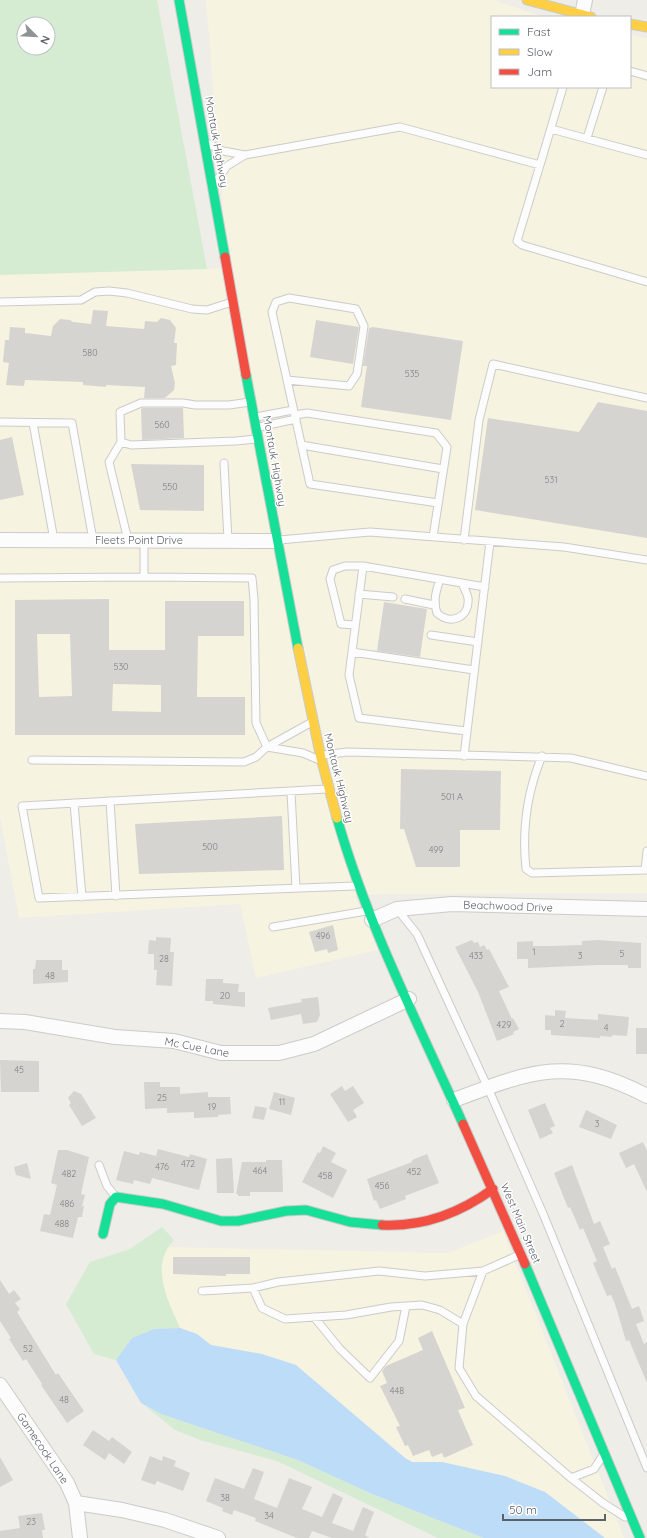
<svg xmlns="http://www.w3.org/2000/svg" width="647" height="1538" viewBox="0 0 647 1538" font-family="Quicksand,sans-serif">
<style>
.commercial{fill:#f7f3e1}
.green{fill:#d5ecd3;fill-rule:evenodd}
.water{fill:#bcdcf8}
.building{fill:#d5d4d1;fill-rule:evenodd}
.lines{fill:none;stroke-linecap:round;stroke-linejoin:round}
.lane-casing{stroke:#cbcbca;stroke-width:9}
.street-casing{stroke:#cbcbca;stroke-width:16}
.fast-casing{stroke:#cacbca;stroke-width:11}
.slow-casing{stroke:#cacbca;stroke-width:11}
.jam-casing{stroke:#cacbca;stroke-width:11}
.lane{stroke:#fcfcfc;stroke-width:7}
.street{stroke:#fcfcfc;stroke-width:14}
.fast{stroke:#16e098;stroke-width:9}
.slow{stroke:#ffcf43;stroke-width:9}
.jam{stroke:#f24e42;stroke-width:9}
.labels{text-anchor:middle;stroke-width:3;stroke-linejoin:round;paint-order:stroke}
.number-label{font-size:9px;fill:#7c7f83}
.street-label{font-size:11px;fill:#5d6168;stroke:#fff}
</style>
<rect width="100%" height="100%" fill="#eeede8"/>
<path class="commercial" d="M206 0H493L545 17H492V87H630V35L647 38V893L385 894 355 896 378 950 256 978 240 904 19 918 0 817V275L228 268Z
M503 1231 624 1538H605L545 1492 442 1462H412L405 1458 358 1418 262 1354 211 1345 197 1334 180 1328 167 1298 160 1271 166 1247 448 1253Z"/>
<path class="green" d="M0 0H157L207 269 0 275ZM24 24H48V48H24Z
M162 1227 174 1240C149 1265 168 1301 180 1328L154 1329 132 1338 116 1360 94 1354 66 1304 90 1262 130 1249Z
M144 1405 161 1414 298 1460 372 1494 484 1538H438L277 1461 203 1441 175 1430Z"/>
<path class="water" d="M180 1328 197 1334 211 1345 262 1354 296 1365 405 1458 412 1462H442L505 1476 545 1492 605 1538H484L372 1494 298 1460 161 1414 141 1403 116 1360 132 1338 154 1329Z"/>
<path class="building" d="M93 310 108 311 106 326 144 329 145 321 157 322 161 318 170 320 176 328 174 343H177L176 365 171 366 175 383 174 390 165 398H144L145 387 106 385V387L83 385V382L25 380 24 386 6 385 9 363 3 362 5 340H9L10 327 25 328V333L51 336 53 326 60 319 70 320 73 322 91 324Z
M316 320 359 327 353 364 310 357Z
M373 327 463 341 451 420 361 407 367 366H363L369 328Z
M598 402 647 411V538L475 510 488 418 579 432Z
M143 408H183L184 438 142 440 141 409Z
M12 437 24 495 0 500V440Z
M131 464 204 465V511L140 510Z
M109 599V650H165V601H244V636H198L197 697H245V735H15V600ZM37 634H70L72 696 39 697ZM113 684 161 685V712L112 711Z
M384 602 427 609 420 657 377 651Z
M401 769 501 771 500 830H460V867H416L404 829H400Z
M282 816 284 870 139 874 135 824Z
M333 925 338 950 328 953 327 949 315 952 309 932Z
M156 937 171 938 170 952H174L172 986 156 985 157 970H154V954H148L149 940 156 941Z
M472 940 474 943 478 942 480 947 484 945 487 950 489 949 509 987 499 991 512 1019 513 1018 519 1029 513 1032 514 1034 497 1041 478 992 455 947Z
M598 940 641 943V968H628V965H598L528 968V959H517V942L533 941V946H550L582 945V941Z
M36 960H62V970H68V982L33 984V969H35Z
M206 979H223V983L239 984 238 992H245V1007L213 1004V1001H205Z
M318 997 320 1015 317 1022 303 1024 301 1014 271 1020 268 1008 302 1002 301 999Z
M555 1010 566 1011 565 1018 598 1020V1014L629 1017 627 1036 612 1035V1037L600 1036V1038L551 1035V1030H545V1015L555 1016Z
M636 1028H647V1054H636Z
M0 1060 39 1061V1092H1Z
M144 1082H160V1087H180V1094L208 1092V1097H230L231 1114 218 1115V1117L194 1118V1112L167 1113V1108L145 1109Z
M342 1086 345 1091 353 1086 364 1103 353 1110 357 1117 348 1122 330 1094Z
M74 1091 81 1094 96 1118 82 1126 69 1105 71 1103 68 1098Z
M274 1092 295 1098 291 1115 269 1109Z
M545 1103 555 1126 550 1128 553 1133 540 1139 528 1110Z
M255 1106 267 1108 264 1120 252 1118Z
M586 1110 617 1125 611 1139 579 1127Z
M643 1142 647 1151V1192L634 1164 626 1168 619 1153Z
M323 1146 336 1153 331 1162 347 1170 333 1198 302 1182 318 1152 320 1153Z
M158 1149 189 1157 190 1154 207 1159 199 1190 152 1178 150 1184 134 1180 133 1184 116 1180 124 1151 139 1155 140 1152 156 1156Z
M58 1150H67L89 1157 81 1194 85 1195 82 1206H84L82 1217H78L73 1238 40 1231 44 1214 50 1215 57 1185 51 1183Z
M427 1154 439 1183 405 1196 406 1199 380 1209 376 1200 374 1201 367 1179 412 1162V1160Z
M232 1158 234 1193H217L216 1159Z
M266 1160H282L283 1192H250V1196H238V1194H236L242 1162H266Z
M27 1163 31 1179 16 1175 14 1167Z
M572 1165 594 1224 600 1221 610 1244 603 1247 612 1269 615 1267 632 1309 639 1306 644 1321 636 1324 644 1344 647 1342V1383L629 1340 626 1341 615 1304 611 1295 607 1296 593 1263 597 1261 583 1228 580 1230 570 1207 568 1208 554 1173Z
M173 1257H250V1274H226V1276L173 1274Z
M0 1280 9 1294 14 1290 21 1299 15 1303 20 1309 17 1312 56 1375 58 1373 84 1411 67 1423 41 1385 42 1384 26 1359 23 1361 9 1339 11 1338 0 1321Z
M432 1331 465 1408 458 1410 473 1445 444 1458 442 1453 432 1457 429 1450 413 1456 408 1445 405 1446 396 1427 400 1426 380 1386 387 1383 382 1371 386 1366 423 1350 418 1338Z
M93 1430 109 1441 112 1437 132 1452 124 1464 109 1453 105 1460 83 1445Z
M150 1456 162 1461 163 1456 176 1461 174 1466 190 1473 183 1491 157 1481 155 1485 141 1480Z
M0 1457 13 1480 0 1487Z
M253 1468 264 1472 254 1499 277 1508 289 1478 312 1487 302 1509 322 1517 333 1493 343 1498 332 1523 353 1531 363 1507 374 1512 365 1535 369 1538H332L312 1531 309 1538H297L255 1521 256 1518 234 1510 232 1515 222 1511 223 1508 206 1501 215 1478 244 1489Z
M42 1513 45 1530H42L43 1538H0V1531L20 1528 18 1516Z"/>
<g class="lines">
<defs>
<path id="lane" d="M630 71 647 76
M551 129 647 155
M587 138 603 87
M209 144 223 151 245 155
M540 165 517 241 522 245 647 282
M217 180 227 166 245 155 400 127 540 165 563 87
M0 302 81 300 95 292 109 291 127 293 192 309 207 310 232 302
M287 380 349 386 357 374 364 326 356 309 289 298 276 302 272 312 310 484 438 503
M295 415 307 413 436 433 447 447 433 537
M256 417 293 410
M0 422 72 423 93 540
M33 423 54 540
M259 427 296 419
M121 442 131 445 236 441 256 439
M301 445 443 469
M224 463 228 540
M128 540 109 462 121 442 120 412 141 403H183L195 405H229L250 402
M279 540 370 532 564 547 647 560
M464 540 479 420 493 364 647 398
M1 578 144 577
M440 579C436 591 433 601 437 613 451 626 470 617 468 598 467 593 464 588 462 583
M359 594 393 597
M405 599 434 605
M355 625 341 624 330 579 333 570 345 566H363
M431 635 478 642
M352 652 474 670
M312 722 267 747 303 753 317 759
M466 731 359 718 349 675 363 566 485 587
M324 755 347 752 571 758 647 776
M464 756 490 542
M542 756C527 792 522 831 526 869L532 873 647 870
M32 760 244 762 256 757 267 747 256 723 254 599 252 578 144 577V540
M327 789 22 806 39 898 355 886
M291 792 296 888
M110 801 116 896
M74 803 82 897
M645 870 647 851
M397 909 417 934 488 1088 544 1216 647 1468
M273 927 366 911
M99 1165 107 1186 116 1197
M483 1271 463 1324 459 1368 476 1396 571 1478 603 1503 625 1517
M253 1288 262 1308 285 1319 346 1315 391 1307 422 1305 440 1310 463 1324
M202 1291 253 1288 278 1282 379 1271 425 1276 483 1271 519 1255
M314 1317 340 1349 370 1378 399 1341 406 1306
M571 1478 594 1469 602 1457"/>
<path id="street" d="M582 15 585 0
M0 540 277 541
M372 920 397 909 452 904 647 909
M0 1021 25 1022 115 1037 174 1041 221 1053H279L314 1044 409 999
M454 1100C531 1071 569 1055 647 1096
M0 1385 67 1483 76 1503 80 1538
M76 1503 122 1510 165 1520 218 1538"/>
<path id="fast" d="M179 0 225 257
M246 375 298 648
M337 818C367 924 418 1023 463 1124
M103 1234 110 1204 116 1197 163 1204 221 1221H238L286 1211 306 1210 350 1222 382 1225
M525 1264 640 1538"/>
<path id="slow" d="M527 0 591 17
M630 24 647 27
M298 648 321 758 337 818"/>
<path id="jam" d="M225 257 246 375
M463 1124 525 1264
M382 1225C423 1227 460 1213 493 1189"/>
</defs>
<use href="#lane" class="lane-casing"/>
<use href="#street" class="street-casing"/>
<use href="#fast" class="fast-casing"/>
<use href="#slow" class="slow-casing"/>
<use href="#jam" class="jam-casing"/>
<use href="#lane" class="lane"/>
<use href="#street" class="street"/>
<use href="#fast" class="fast"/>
<use href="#slow" class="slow"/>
<use href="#jam" class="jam"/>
</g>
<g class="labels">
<g class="number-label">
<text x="90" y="356">580</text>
<text x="412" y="377">535</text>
<text x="162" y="428">560</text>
<text x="551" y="483">531</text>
<text x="170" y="490">550</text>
<text x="121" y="670">530</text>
<text x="452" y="800">501 A</text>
<text x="210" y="850">500</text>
<text x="436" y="853">499</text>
<text x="323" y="939">496</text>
<text x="534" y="955">1</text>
<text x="622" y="957">5</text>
<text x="476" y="959">433</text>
<text x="580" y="959">3</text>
<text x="164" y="962">28</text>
<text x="50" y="979">48</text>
<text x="225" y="999">20</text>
<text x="562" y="1027">2</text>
<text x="504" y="1028">429</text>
<text x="606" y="1031">4</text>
<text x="19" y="1073">45</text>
<text x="162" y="1101">25</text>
<text x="282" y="1105">11</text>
<text x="212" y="1110">19</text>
<text x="597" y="1127">3</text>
<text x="188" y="1167">472</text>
<text x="162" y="1170">476</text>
<text x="260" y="1174">464</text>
<text x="414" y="1175">452</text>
<text x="69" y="1177">482</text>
<text x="325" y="1179">458</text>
<text x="382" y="1189">456</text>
<text x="67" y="1207">486</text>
<text x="62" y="1227">488</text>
<text x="28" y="1352">52</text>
<text x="397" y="1394">448</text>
<text x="64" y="1403">48</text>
<text x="225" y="1501">38</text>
<text x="269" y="1519">34</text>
<text x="31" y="1525">23</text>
</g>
<g class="street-label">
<text transform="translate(217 142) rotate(80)" y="4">Montauk Highway</text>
<text transform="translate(275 461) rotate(80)" y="4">Montauk Highway</text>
<text x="139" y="544">Fleets Point Drive</text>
<text transform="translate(339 778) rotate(76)" y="4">Montauk Highway</text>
<text transform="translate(508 906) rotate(2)" y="4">Beachwood Drive</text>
<text transform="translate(197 1047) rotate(11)" y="4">Mc Cue Lane</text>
<text transform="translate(521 1223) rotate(67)" y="4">West Main Street</text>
<text transform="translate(43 1448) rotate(56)" y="4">Gamecock Lane</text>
</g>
</g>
<rect x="491" y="16" width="140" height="72" fill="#ffffff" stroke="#bec0c3"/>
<rect x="499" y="29" width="20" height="6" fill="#16e098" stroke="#bec0c3"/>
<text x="527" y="36" font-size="12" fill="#5d6168">Fast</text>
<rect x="499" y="49" width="20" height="6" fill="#ffcf43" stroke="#bec0c3"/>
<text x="527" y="56" font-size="12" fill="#5d6168">Slow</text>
<rect x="499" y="69" width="20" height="6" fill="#f24e42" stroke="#bec0c3"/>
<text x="527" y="76" font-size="12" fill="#5d6168">Jam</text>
<g transform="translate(36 36) rotate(114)"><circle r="19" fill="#ffffff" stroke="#bec0c3"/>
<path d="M0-3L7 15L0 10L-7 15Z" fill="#909295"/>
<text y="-6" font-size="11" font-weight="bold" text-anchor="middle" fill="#5d6168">N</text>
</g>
<path d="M503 1514v6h102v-6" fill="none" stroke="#5d6168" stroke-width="2"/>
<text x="509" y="1514" font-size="12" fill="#5d6168" stroke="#ffffff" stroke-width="3" paint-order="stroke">50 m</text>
</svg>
